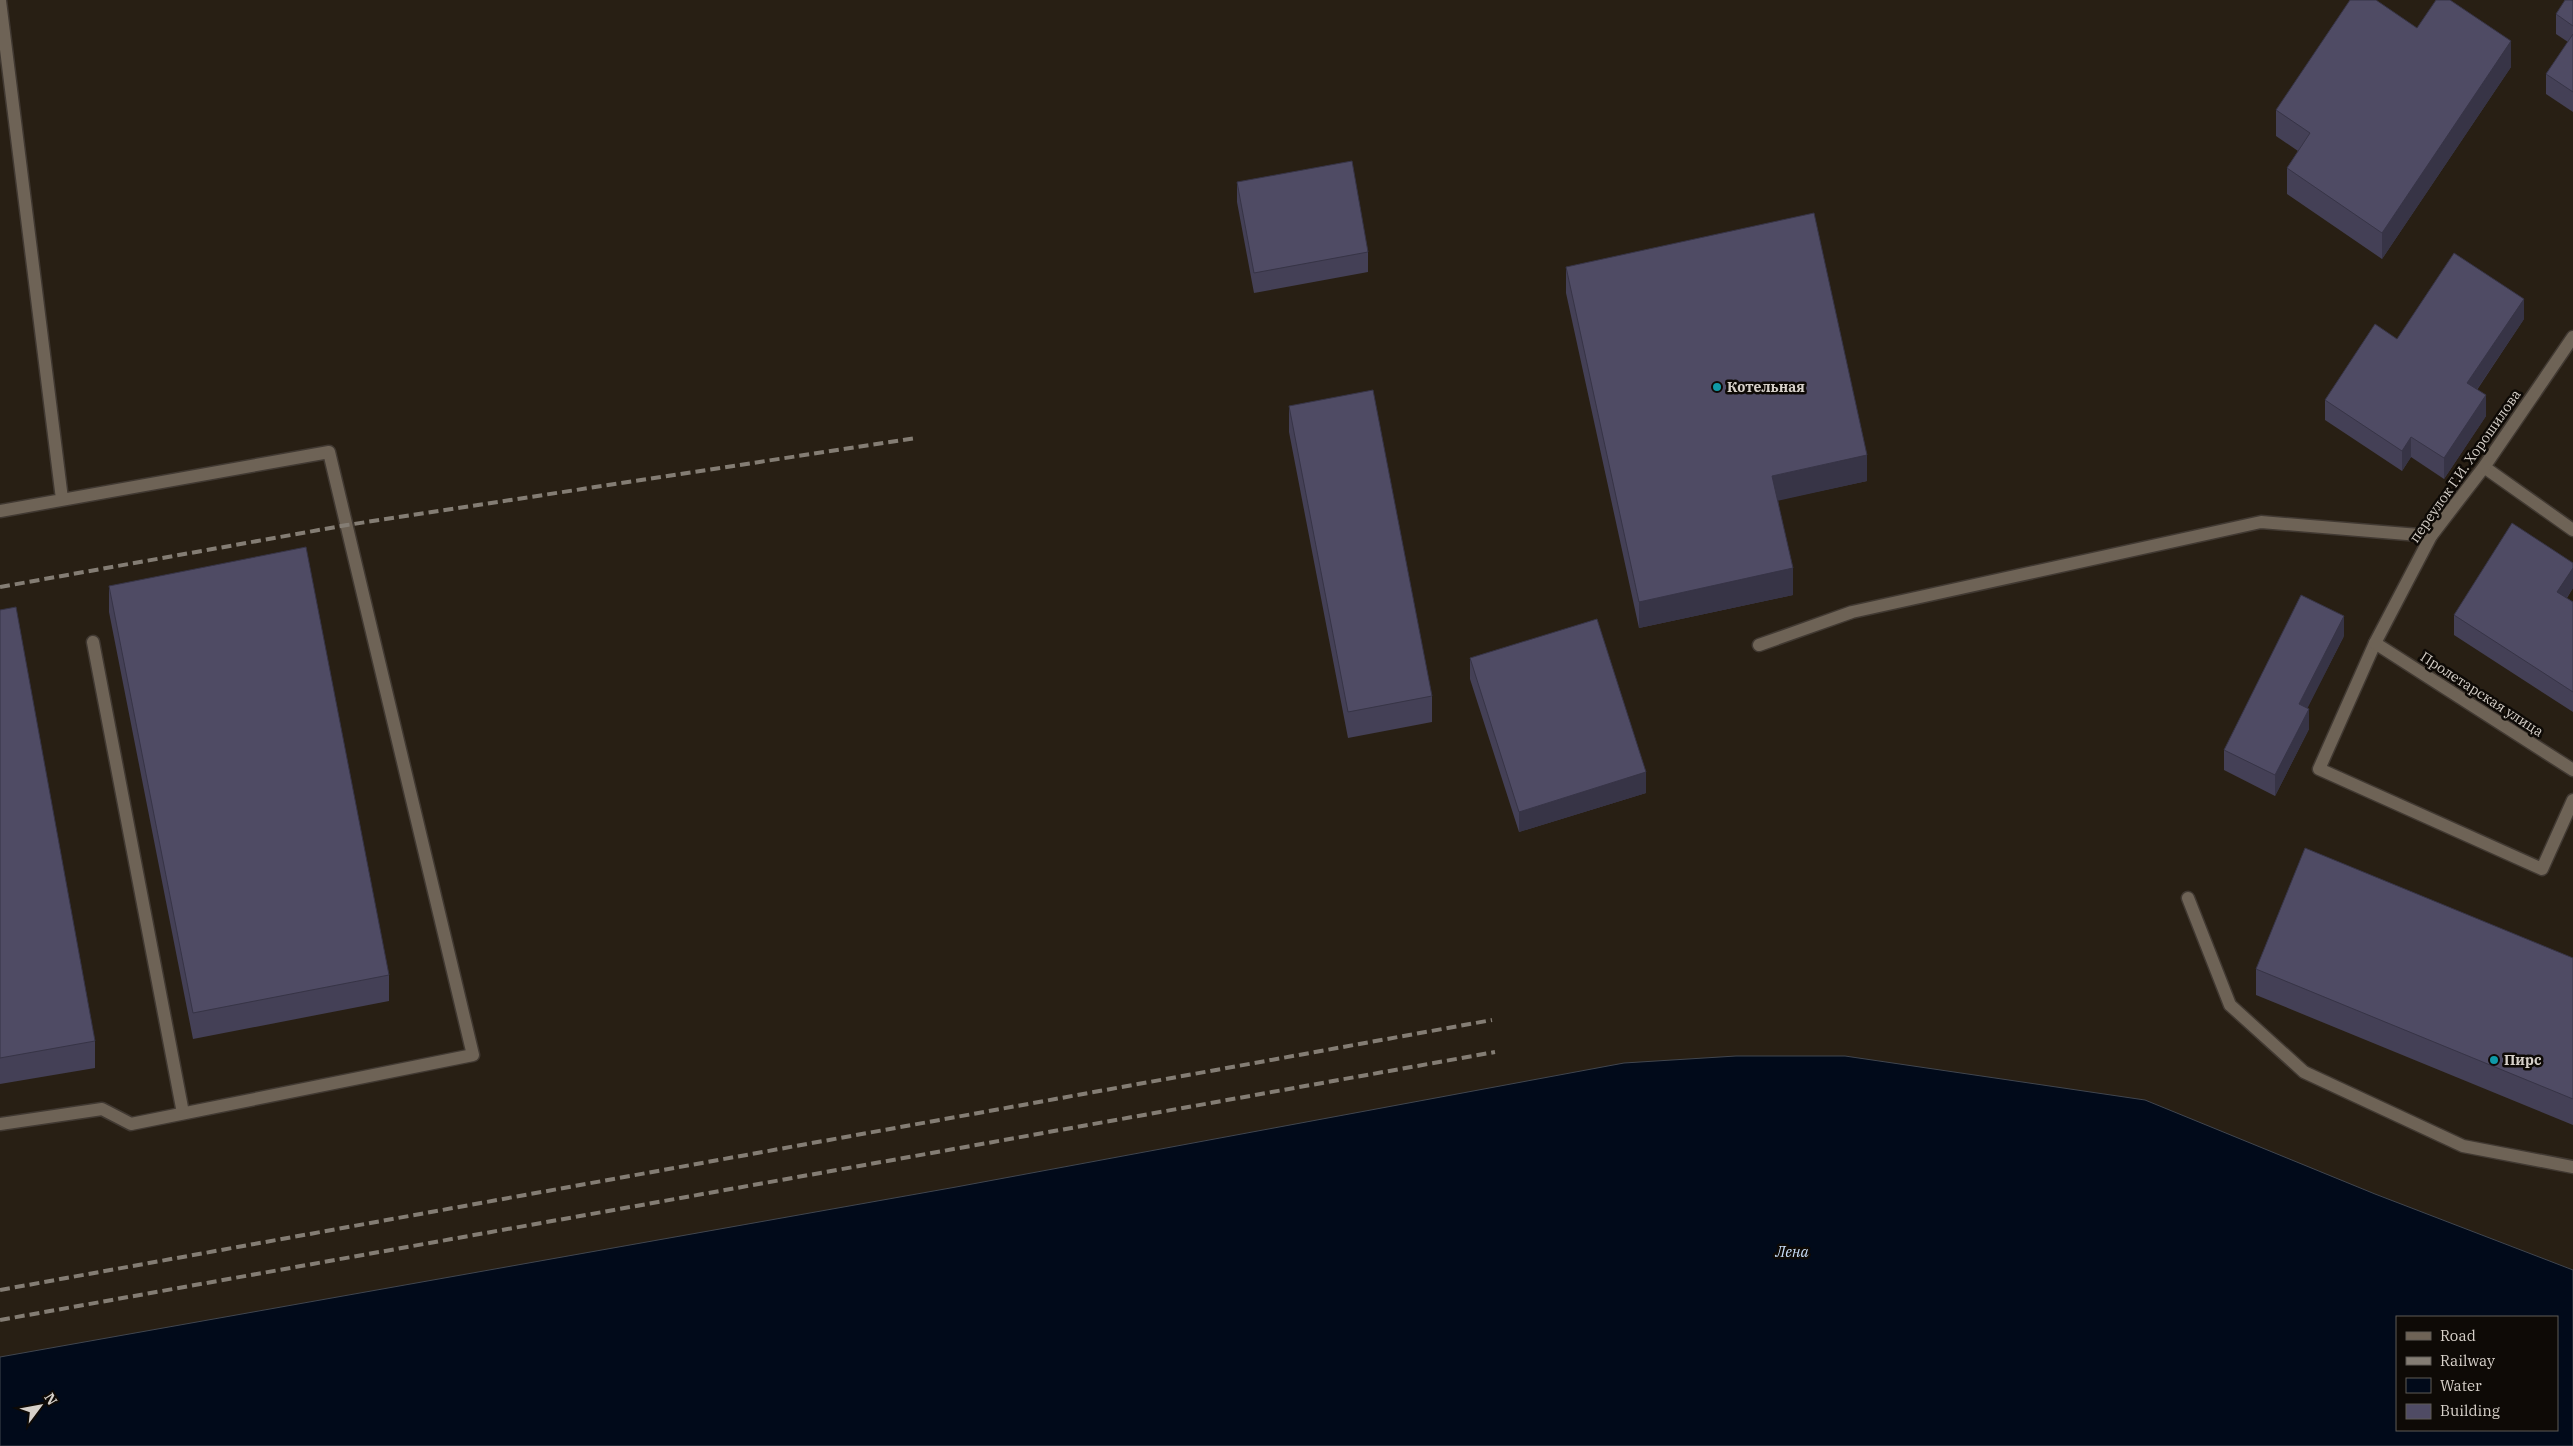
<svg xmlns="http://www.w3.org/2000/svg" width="2573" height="1446" viewBox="0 0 2573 1446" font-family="'IBM Plex Serif',serif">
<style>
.water{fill:#010a1a;stroke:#41464f;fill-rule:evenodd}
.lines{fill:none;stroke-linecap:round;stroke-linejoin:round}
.lane-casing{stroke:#413932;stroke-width:15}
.street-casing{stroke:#413932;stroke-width:15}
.lane{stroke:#6e6356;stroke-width:12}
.street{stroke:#6e6356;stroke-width:12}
.rail{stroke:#847d74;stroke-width:4;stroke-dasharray:10 5;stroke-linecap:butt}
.wall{fill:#444056}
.shaded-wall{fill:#373446}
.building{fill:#4f4b64;stroke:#373446}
.culture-dot{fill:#0f9aa8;stroke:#0e0a06;stroke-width:2}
.labels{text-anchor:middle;stroke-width:5;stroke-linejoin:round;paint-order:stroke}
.poi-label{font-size:14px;font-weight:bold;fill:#d7d1ca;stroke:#0e0a06;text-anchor:start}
.street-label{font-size:14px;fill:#d7d1ca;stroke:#0e0a06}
.water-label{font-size:15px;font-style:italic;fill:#c8ddf7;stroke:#0e0a06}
</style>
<rect width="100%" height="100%" fill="#281f14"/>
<path class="water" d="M1736 1056H1845L2145 1100 2375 1194 2573 1270V1446H0V1357L956 1187 1624 1063ZM2397 1317H2557V1430H2397Z"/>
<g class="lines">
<defs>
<path id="lane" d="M0 1 62 499
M2484 467 2573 530
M0 511 329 452 473 1055 131 1124 102 1109 0 1124
M93 642 183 1113
M2375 643 2319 769 2542 869 2573 800
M1759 645 1852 612 2261 522 2431 536
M2188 898 2230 1005 2304 1072 2463 1146 2573 1167"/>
<path id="street" d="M2573 337 2484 467 2431 536 2375 643 2573 770"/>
</defs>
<use href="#lane" class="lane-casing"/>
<use href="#street" class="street-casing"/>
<use href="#lane" class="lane"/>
<use href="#street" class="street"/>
<path class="rail" d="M0 587 347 525 916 438
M0 1290 1492 1020
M0 1320 1495 1052"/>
</g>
<path class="wall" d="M2573 0V112L2546 94V74L2568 42 2556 34V14Z
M2417 28 2511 67 2382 259 2287 194V168L2298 151 2276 136V110Z
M1237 182 1368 252V272L1254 293 1237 202Z
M1566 267 1867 481 1778 500 1793 595 1639 628 1566 293Z
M2524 319 2477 390 2486 416 2444 479 2411 457 2402 471 2325 420V400L2397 339Z
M1289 406 1432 696V722L1348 738 1289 432Z
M109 586 389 975V1001L193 1039 109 612Z
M2573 588 2567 598 2573 602V712L2454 635V615Z
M0 610 95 1041V1068L0 1084Z
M2344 636 2307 708 2309 729 2275 796 2224 770V750Z
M1470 658 1646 793 1519 832 1470 679Z
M2573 958V1125L2256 995V969Z"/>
<path class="shaded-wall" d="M2511 41V67L2382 259V233Z
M2524 299V319L2467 404V383Z
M2486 395V416L2444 479V458Z
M2411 437V457L2402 471V451Z
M1867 455V481L1772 502V476Z
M1793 568V595L1639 628V602Z
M2573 568V588L2557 612V592Z
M2344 616V636L2299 725V704Z
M2309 709V729L2275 796V775Z
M1646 772V793L1519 832V812Z"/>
<path class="building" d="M2350 0H2376L2417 28 2436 0H2450L2511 41 2382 233 2287 168 2310 133 2276 110Z
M2565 0H2573V26L2556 14Z
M2573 34V92L2546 74Z
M1352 161 1368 252 1254 273 1237 182Z
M1814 213 1867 455 1772 476 1793 568 1639 602 1566 267Z
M2454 253 2524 299 2467 383 2486 395 2444 458 2411 437 2402 451 2325 400 2375 324 2397 339Z
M1373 390 1432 696 1348 712 1289 406Z
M2512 523 2573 563V568L2557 592 2573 602V692L2454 615Z
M306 547 389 975 193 1013 109 586Z
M2301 595 2344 616 2299 704 2309 709 2275 775 2224 750Z
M16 607 95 1041 0 1058V610Z
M1597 619 1646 772 1519 812 1470 658Z
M2305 848 2573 958V1099L2256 969Z"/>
<g class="culture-dot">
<circle cx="1717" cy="387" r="5"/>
<circle cx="2494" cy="1060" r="5"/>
</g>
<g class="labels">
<g class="poi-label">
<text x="1727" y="392">Котельная</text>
<text x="2504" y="1065">Пирс</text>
</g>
<g class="street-label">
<text transform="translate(2465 466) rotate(-55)" y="5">переулок Г.И. Хорошилова</text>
<text transform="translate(2482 694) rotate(33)" y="5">Пролетарская улица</text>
</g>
<g class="water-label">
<text x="1792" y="1257">Лена</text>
</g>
</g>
<rect x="2396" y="1316" width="162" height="115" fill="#0e0a06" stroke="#5e5a54"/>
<rect x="2406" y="1332" width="25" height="8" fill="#6e6356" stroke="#5e5a54"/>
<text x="2440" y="1341" font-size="15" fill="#d7d1ca">Road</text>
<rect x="2406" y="1357" width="25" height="8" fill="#847d74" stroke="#5e5a54"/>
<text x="2440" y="1366" font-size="15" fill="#d7d1ca">Railway</text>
<rect x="2406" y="1378" width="25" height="15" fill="#010a1a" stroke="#5e5a54"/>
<text x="2440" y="1391" font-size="15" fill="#d7d1ca">Water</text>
<rect x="2406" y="1404" width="25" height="15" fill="#4f4b64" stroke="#5e5a54"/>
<text x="2440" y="1416" font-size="15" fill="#d7d1ca">Building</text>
<g transform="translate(40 1406) rotate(58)" stroke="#0e0a06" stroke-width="4" paint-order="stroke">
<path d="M0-4L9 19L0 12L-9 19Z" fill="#d7d1ca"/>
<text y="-8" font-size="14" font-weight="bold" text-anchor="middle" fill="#d7d1ca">N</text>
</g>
</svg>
